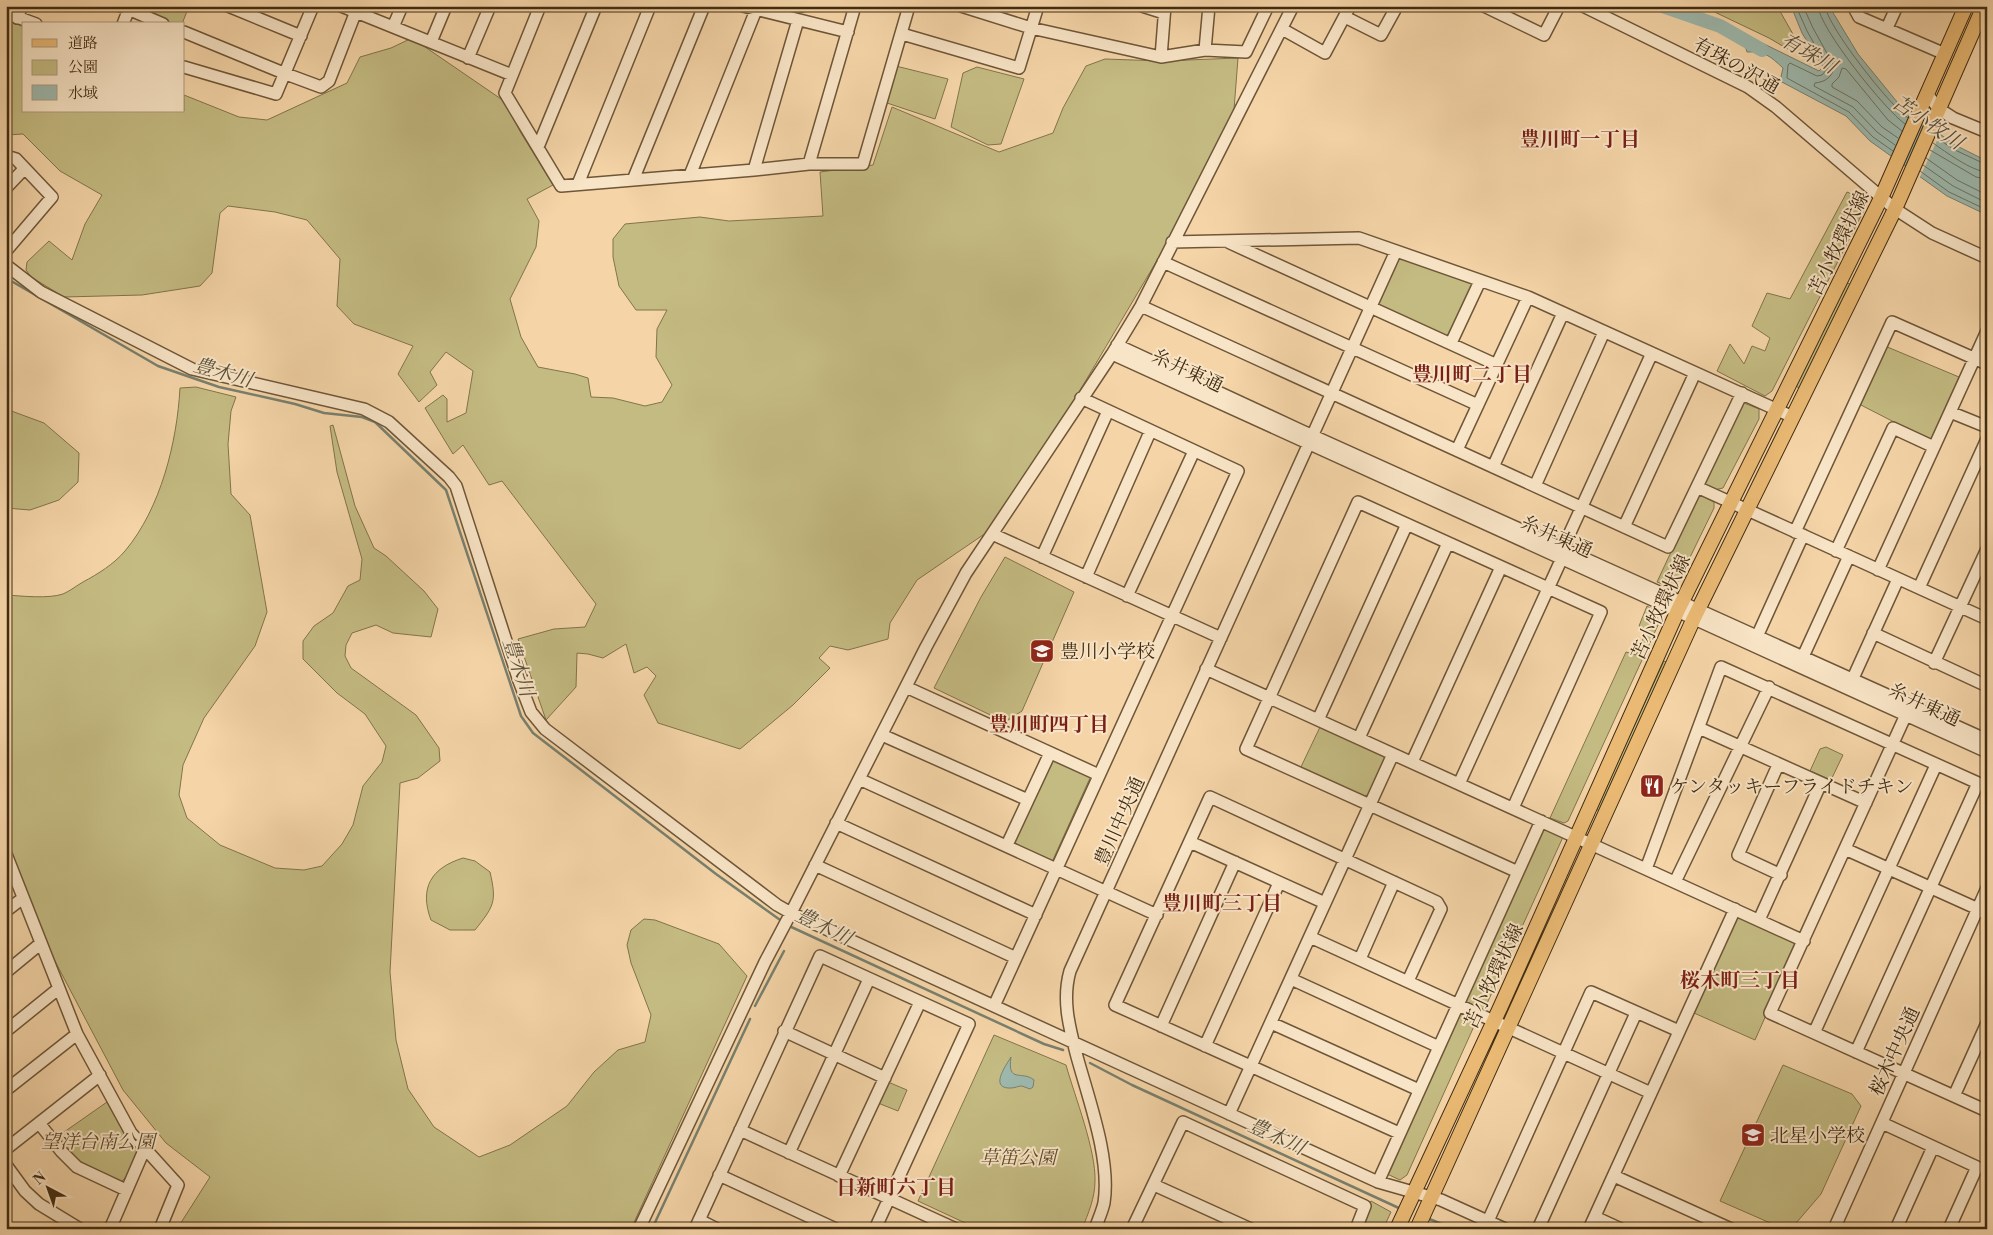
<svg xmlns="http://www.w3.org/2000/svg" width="1993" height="1235" viewBox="0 0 1993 1235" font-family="'Libre Bodoni','Noto Serif JP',serif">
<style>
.green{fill:#c4bb82;stroke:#82744a}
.water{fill:#9db8ad;stroke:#78806f}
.pier{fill:#f5d5a8}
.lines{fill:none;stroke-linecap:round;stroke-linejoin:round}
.shore{stroke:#6f7260;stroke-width:1}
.stream{stroke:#78806f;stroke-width:2.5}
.river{stroke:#9db8ad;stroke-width:14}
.minor-casing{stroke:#6e5638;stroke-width:14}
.major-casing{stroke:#412c12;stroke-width:16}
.minor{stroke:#f8e4c6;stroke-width:11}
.major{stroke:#eaba74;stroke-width:14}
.labels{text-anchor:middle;stroke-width:4;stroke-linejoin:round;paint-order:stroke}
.street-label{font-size:19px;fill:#412c12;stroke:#f8e4c6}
.poi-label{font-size:19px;fill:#412c12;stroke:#f8e4c6;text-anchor:start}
.park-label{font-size:19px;font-style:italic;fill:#5b4928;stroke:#f8e4c6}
.water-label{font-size:20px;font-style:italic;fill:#584f39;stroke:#f8e4c6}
.neighbourhood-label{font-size:20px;font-weight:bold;fill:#7a1f14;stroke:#f8e4c6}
</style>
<rect width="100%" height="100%" fill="#f5d5a8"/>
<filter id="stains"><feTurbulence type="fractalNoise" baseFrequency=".004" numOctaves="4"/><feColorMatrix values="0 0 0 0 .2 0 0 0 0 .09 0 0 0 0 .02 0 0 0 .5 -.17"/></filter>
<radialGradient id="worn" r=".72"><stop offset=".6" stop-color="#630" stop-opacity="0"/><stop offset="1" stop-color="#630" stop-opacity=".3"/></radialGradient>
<path class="green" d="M135 6H189L182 24H173L136 9Z
M1702 6H1777L1798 43 1791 51 1769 38Z
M6 20 24 27V111H184V95L239 117 267 120 347 83 360 57 391 48 412 38 504 101 521 133 553 185 527 199 539 221 536 247 510 299 521 337 538 367 575 374 588 378 591 397 613 398 645 406 662 402 672 385 656 357 657 329 667 310H636L619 286 613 257V239L625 224 700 217 729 221 823 216 820 172 873 165 892 107 999 152 1053 133 1063 108 1086 66 1105 59 1162 61 1238 58 1234 110 1210 158 1159 257 1002 522 917 580 890 623 888 639 848 650 830 646 819 658 830 668 793 705 740 749 658 723 644 695 656 676 647 667 634 673 626 644 603 658 588 654 577 653 576 687 546 720 518 639 554 629 585 627 596 604 502 481 489 485 463 445 453 454 425 408 443 395 447 399V422L466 413 473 371 446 352 430 372 437 385 419 402 398 374 413 346 354 324 337 306 340 259 307 220 275 212 228 206 220 213 212 273 200 286 142 295 64 297 31 277 26 270 27 262 49 241 72 260 85 224 102 195 60 171 23 134 6 135Z
M896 66 948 79 935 119 887 103Z
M977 67 1024 79 1001 144 988 145 951 127 963 73Z
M1847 192 1861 198 1863 212 1772 391 1765 396 1717 371 1730 344 1744 364 1752 346 1765 351 1770 338 1752 326 1767 293 1790 299Z
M1402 258 1474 285 1448 338 1377 304 1397 261Z
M1846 282 1851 285 1800 388 1795 386Z
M1885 346 1959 377 1935 436 1929 440 1859 404Z
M196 387 236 397 231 411 228 444 231 494 250 515 267 612 255 646 204 718 183 765 179 795 187 818 220 845 275 868 304 870 322 866 342 844 353 825 363 786 382 762 386 746 365 714 337 693 303 659V641L314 626 333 613 348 586 360 580 362 559 337 472 330 426 333 425 355 506 374 548 386 556 424 591 438 609 431 637 393 633 376 625 352 633 346 645 345 656 351 668 416 715 439 748 440 761 418 778 400 783 390 972 396 1040 408 1089 434 1127 479 1157 510 1145 567 1106 594 1072 618 1050 645 1042 651 1015 631 963 627 945 631 930 644 919 655 920 719 944 747 976 631 1229H177L210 1177 166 1143 123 1090 38 929 6 846V595C22 596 48 599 63 594 70 591 76 586 83 582 98 574 114 564 125 551 161 508 177 442 180 388Z
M1744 403 1759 409V419L1723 488 1714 490 1704 486Z
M6 409 44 423 79 453 78 482 59 500 30 510 6 508Z
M1698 494 1714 502V508L1677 584 1670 587 1657 582Z
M1005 557 1074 592 1022 711 1005 722 934 688 981 597Z
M1647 606 1655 611 1659 623 1568 821 1564 823 1550 818 1626 652 1636 655 1647 630 1639 626Z
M1664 661 1667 662 1599 811 1596 809Z
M1320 727 1383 755 1385 760 1369 794 1363 797 1300 769Z
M1826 747 1843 755 1831 780 1810 771 1820 749Z
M1053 760 1088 775 1090 778 1052 862 1014 845 1012 841Z
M1543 829 1563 837 1484 1010 1465 1001Z
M463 858 475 861 490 872C497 902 494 906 475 930H450L431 920C419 888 431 868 463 858Z
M1737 916 1798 943 1755 1040 1694 1013Z
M1460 1012 1475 1018V1024L1407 1175 1400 1180 1385 1173Z
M994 1035 1066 1065C1075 1097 1096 1150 1095 1181 1095 1198 1088 1214 1082 1229H978L918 1201Z
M1783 1065 1852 1094 1861 1106 1821 1194 1791 1229H1784L1720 1201Z
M888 1082 907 1090 898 1111 878 1103Z
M107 1102 126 1136 137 1147C138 1157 129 1176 121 1182L77 1160 57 1137Z
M1371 1201 1391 1212 1383 1229H1359Z"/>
<path class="water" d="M1791 6H1829L1858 54 1902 108 1957 146 1987 161V215L1947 196 1870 141 1846 116 1780 81 1783 68C1770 56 1765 51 1747 52L1744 43 1748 36 1819 71 1823 67 1802 33Z
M1011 1057C1007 1084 1022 1070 1034 1080L1033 1087 1030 1089 1022 1086C1018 1086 1015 1088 1011 1088 988 1089 1007 1064 1011 1057Z"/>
<path class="pier" d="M1927 122 1941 132 1919 179 1906 170Z"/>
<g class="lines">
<path class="shore" d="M1796 6 1807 31 1828 68 1822 75 1817 76 1790 63 1788 65 1787 78 1849 112 1873 137 1893 151
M1803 6 1813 28 1834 66C1833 77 1825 82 1815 83L1814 86 1853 107 1877 132 1895 145
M1818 6C1819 28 1886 111 1905 124
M1825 6C1827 26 1890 106 1908 118
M1935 137 1955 150 1987 165
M1898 138 1882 127 1857 101 1832 87V84L1839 77 1842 68 1846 69 1888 120 1902 131
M1933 143C1946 152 1971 171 1987 172
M1930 150 1976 177 1987 179
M1926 158 1957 180 1987 195
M1923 165 1953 186 1987 203
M1920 171 1949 192 1987 210"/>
<path class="stream" d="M6 278 158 366 219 387 295 404 324 413 362 417 375 422 446 490 521 716 533 733 716 874 783 922
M787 925 1044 1044 1063 1050
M755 1006 784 951
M1090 1063 1132 1085 1401 1209
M1427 1218 1454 1229
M652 1229 750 1019"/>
<path class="river" d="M1662 6 1720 26 1762 50"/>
<defs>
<path id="minor" d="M121 6 163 24
M228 6 301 36
M341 6 512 75
M540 6 505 93 561 186 754 170 809 164H863L909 6
M743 6 848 32
M799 6H802
M961 6 1031 28 1161 57 1205 50 1246 52 1268 6
M1142 6 1164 13
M1484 6 1544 35 1559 6
M1583 6 1748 87 1776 107 1895 209 1932 233 1987 258
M1853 6 1859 17 1945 54
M6 13 36 24
M1345 17 1381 35 1397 6
M17 18 22 6
M123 24 130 6
M393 27 402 6
M1887 28 1897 6
M1282 29 1325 53 1350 6
M184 32 286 74 321 87 329 81 358 6
M902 34 1019 68 1038 6
M431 42 446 6
M1205 50 1209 6
M1161 57 1165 6
M468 58 490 6
M184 67 276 94 313 6
M1927 94 1939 109 1953 118 1987 132
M538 147 596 6
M6 156 16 159 52 197 6 251
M809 164 855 6
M754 170 798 20
M690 175 756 10
M633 180 704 6
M578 184 650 6
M6 188 24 169
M1172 242 1359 238 1528 297 1793 417
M1230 243 1497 365
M1163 262 1478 405
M6 265 41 292 192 369 364 409 389 422 449 477 456 486 519 681 531 712 545 729 777 905 791 913 1378 1182 1441 1200 1505 1229
M1141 306 1668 547 1742 393
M1451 343 1480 281
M1117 345 1300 430 1987 740
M1112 354 1987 752
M1950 412 1987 427
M1457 450 1528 297
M1493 467 1563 313
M1535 486 1604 332
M1697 487 1987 619
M1624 527 1695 373
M1795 532 1892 322 1987 364
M992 534 1221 638
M1836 551 1893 428 1934 447
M1042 557 1108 411
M1878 570 1987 331
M1086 577 1150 432
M1919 588 1987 439
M1127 596 1194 451
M1873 633 1987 686
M1755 641 1803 535
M1801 661 1849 556
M1934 663 1987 549
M1206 669 1804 941
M906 687 1099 775
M1849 687 1898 579
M1909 708 1770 1013 1987 1111
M1318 720 1407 524
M1699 728 1866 803
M882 735 1028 800
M1359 738 1448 543
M1412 762 1501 567
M1778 765 1738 855 1781 875
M859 779 1157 915
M1459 784 1562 558 1563 548 1652 353
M1513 808 1601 612 1358 502 1246 749 1518 872
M836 823 1036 915
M1190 842 1325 903
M1007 845 1050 753
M1845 849 1987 913
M6 854 77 1034 131 1133 178 1185 160 1229
M815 865 1016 958
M1646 869 1721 667 1978 783 1856 1052
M1675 882 1769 687
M6 911 23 898
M1759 920 1821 783
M1310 937 1651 1093
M1360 959 1394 882
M6 972 40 944
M1291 979 1439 1047
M994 1006 1238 471 1081 398
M1271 1023 1419 1090
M1161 1026 1235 862
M6 1031 58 989
M784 1031 885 1078
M1814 1033 1936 765
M1205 1046 1279 883
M6 1090 77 1034
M1954 1096 1987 1023
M1229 1114 1393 754
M39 1123 61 1151 77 1167 126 1190
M1882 1123 1977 1167 1949 1229
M740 1130 956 1229
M1399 1133 1115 1005 1210 797 1437 902 1441 909 1408 981
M6 1149 100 1075
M789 1153 869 979
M6 1165 25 1191 39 1204 80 1229
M719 1175 836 1229
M839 1176 920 1002
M1614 1176 1731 1229
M1378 1182 1541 821
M1154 1185 1251 1229
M1595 1217 1621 1229
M699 1220 717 1229
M1488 1221 1591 992 1679 1031
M110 1229 145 1148
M639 1229 765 962 794 907 926 647 966 573 1112 354 1141 306 1293 6
M695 1229 820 956 969 1024 875 1229
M1095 1229C1098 1220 1102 1212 1104 1203 1111 1158 1088 1098 1076 1053 1069 1026 1062 999 1070 971L1396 251
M1132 1229 1183 1122 1365 1206 1356 1229
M1538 1229 1636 1013
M1589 1229 1735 909
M1834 1229 1987 888
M1896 1229 1933 1147"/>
<path id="major" d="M1397 1229 1500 1008 1678 610 1881 198 1966 6
M1417 1229 1694 618 1895 209 1984 6"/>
</defs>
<use href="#minor" class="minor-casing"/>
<use href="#major" class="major-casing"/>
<use href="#minor" class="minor"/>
<use href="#major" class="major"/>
</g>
<defs>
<symbol id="school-square" viewBox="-11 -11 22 22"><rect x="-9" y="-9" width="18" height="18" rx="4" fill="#8f2418" stroke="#f8e4c6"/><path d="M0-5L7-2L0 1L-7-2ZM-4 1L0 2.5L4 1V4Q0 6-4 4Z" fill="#fff"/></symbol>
<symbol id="restaurant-square" viewBox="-11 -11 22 22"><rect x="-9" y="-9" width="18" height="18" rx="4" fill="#8f2418" stroke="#f8e4c6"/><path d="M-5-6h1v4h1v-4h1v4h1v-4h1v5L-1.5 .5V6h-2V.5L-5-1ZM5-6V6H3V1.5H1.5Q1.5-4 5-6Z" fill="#fff"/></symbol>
</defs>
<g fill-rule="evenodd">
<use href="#school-square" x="1028" y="637" width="28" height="28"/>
<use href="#restaurant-square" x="1638" y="772" width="28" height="28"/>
<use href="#school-square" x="1739" y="1121" width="28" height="28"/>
</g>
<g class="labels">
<g class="street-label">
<text transform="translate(1737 65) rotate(29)" y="7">有珠の沢通</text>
<text transform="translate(1838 243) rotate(-64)" y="7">苫小牧環状線</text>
<text transform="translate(1188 370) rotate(25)" y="7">糸井東通</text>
<text transform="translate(1557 536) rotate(24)" y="7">糸井東通</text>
<text transform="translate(1660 607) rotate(-65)" y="7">苫小牧環状線</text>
<text transform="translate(1925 704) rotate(25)" y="7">糸井東通</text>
<text transform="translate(1119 821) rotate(-66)" y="7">豊川中央通</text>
<text transform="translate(1493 976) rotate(-65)" y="7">苫小牧環状線</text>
<text transform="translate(1894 1051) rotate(-66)" y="7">桜木中央通</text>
</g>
<g class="poi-label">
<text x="1060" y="658">豊川小学校</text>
<text x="1670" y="793">ケンタッキーフライドチキン</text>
<text x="1770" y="1142">北星小学校</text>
</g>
<g class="park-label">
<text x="98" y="1148">望洋台南公園</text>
<text x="1018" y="1164">草笛公園</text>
</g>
<g class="water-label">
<text transform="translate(1809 53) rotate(30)" y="7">有珠川</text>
<text transform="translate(1928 122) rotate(34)" y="7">苫小牧川</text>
<text transform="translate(223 372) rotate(16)" y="7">豊木川</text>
<text transform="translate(519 667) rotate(72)" y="7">豊木川</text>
<text transform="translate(824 926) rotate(26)" y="7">豊木川</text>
<text transform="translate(1277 1136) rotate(25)" y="7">豊木川</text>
</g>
<g class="neighbourhood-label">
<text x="1580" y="146">豊川町一丁目</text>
<text x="1472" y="381">豊川町二丁目</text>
<text x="1049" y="731">豊川町四丁目</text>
<text x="1222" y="910">豊川町三丁目</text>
<text x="1740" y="987">桜木町三丁目</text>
<text x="896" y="1194">日新町六丁目</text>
</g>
</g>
<rect width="1993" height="1235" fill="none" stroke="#f5d5a8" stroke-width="25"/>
<rect x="8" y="8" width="1978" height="1220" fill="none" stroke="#412c12" stroke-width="2.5"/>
<rect x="12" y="12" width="1968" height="1210" fill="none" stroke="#412c12"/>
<rect x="22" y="22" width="162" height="90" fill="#f8e4c6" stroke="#af9a7e"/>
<rect x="32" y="39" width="25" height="8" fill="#eaba74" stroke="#af9a7e"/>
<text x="68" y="48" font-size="15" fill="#412c12">道路</text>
<rect x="32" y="60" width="25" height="15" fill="#c4bb82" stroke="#af9a7e"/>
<text x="68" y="72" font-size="15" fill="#412c12">公園</text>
<rect x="32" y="85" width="25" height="15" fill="#9db8ad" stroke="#af9a7e"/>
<text x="68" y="98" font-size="15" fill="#412c12">水域</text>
<g transform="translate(48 1188) rotate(319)" stroke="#f8e4c6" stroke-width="4" paint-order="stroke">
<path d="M0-4L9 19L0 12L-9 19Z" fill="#412c12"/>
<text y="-8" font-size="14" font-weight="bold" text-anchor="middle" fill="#412c12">N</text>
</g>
<rect width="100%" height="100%" filter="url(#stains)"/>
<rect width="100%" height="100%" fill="url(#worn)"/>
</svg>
